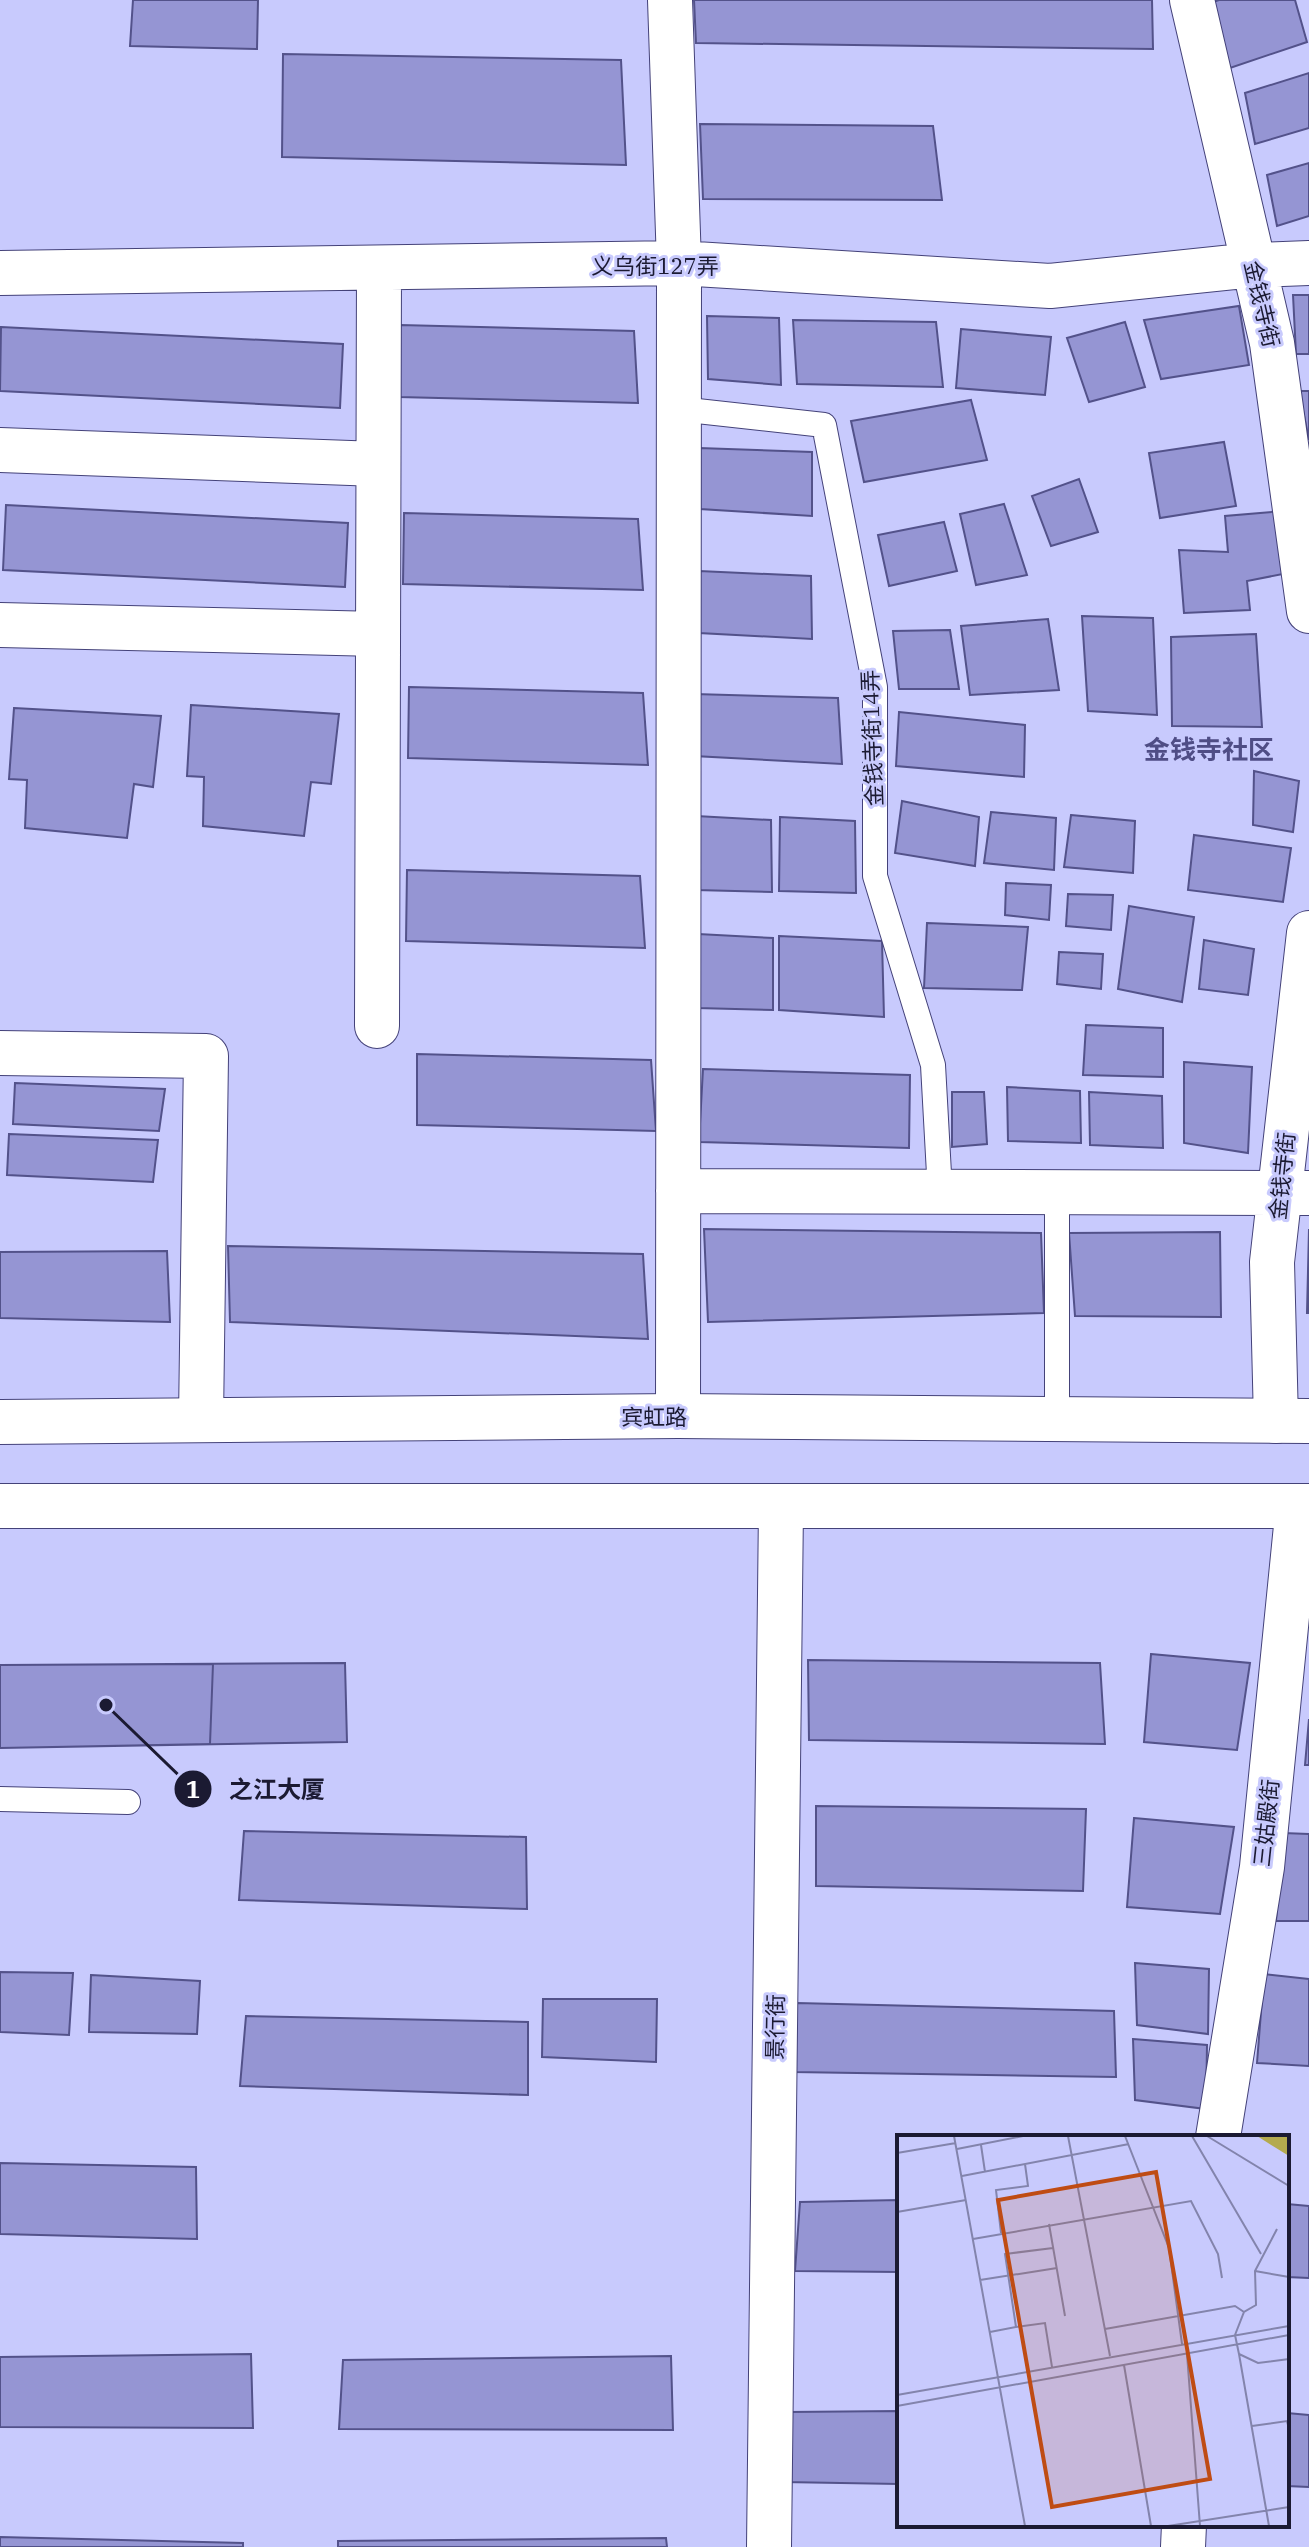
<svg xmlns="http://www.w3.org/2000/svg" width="1309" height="2547" viewBox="0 0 1309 2547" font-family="'IBM Plex Serif','Noto Sans SC',serif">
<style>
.building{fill:#9595d3;stroke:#53528a;stroke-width:2}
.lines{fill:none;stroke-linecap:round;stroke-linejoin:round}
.lane-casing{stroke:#444279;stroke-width:26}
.street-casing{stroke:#444279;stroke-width:46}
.secondary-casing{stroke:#444279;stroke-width:46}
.lane{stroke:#fff;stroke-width:24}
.street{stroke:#fff;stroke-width:44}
.secondary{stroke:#fff;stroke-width:44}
.labels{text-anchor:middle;stroke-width:6;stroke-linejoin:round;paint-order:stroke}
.street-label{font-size:22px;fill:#1b1a32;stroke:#c8cafd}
.quarter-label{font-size:26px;font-weight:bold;fill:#4f4d85;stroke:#c8cafd}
.inset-road{fill:none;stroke:#8384ac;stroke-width:2}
.view{fill:#bf4c14;fill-opacity:0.15;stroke:#bf4c14;stroke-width:4}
.inset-edge{fill:none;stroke:#1b1a32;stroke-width:4}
.leader{fill:none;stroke:#1b1a32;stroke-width:3}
.callout-dot{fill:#1b1a32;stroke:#c8cafd;stroke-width:3}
.mark-label{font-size:24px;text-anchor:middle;font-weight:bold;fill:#fff}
.callout-label{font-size:24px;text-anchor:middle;font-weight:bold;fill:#1b1a32;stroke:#c8cafd;stroke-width:6;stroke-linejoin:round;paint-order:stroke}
</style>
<rect width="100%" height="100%" fill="#c8cafd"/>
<path class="building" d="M133 0H258L257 49 130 46Z
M694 0H1152L1153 49 696 43Z
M1219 0H1295L1307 42 1230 68 1210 3Z
M283 54 621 60 626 165 282 157Z
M1309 73V128L1255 144 1245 93Z
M700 124 933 126 942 200 703 199Z
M1309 163V216L1277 226 1267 175Z
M1293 295H1309V354H1296Z
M1239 306 1249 365 1161 379 1144 320Z
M707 316 779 318 781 385 708 379Z
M793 320 936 322 943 387 797 384Z
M1125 322 1145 387 1089 402 1067 338Z
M400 325 634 331 638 403 399 397Z
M1 327 343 344 340 408 0 391Z
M961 329 1051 337 1045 395 956 388Z
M1299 391H1309V440Z
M971 400 987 460 864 482 851 421Z
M1224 442 1236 506 1160 518 1149 453Z
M699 448 812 452V516L700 509Z
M1079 479 1098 532 1051 546 1032 496Z
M1004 504 1027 575 976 585 960 514Z
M6 505 348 523 345 587 3 570Z
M1283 511 1293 572 1247 581 1250 610 1184 613 1179 550 1228 552 1225 516Z
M404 513 638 519 643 590 403 584Z
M944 522 957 571 889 586 878 535Z
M699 571 811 576 812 639 699 633Z
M1082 616 1153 618 1157 715 1088 711Z
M1048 619 1059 690 970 695 961 626Z
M950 630 959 689H899L893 631Z
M1256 634 1262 727 1172 726 1171 637Z
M409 687 643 693 648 765 408 758Z
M694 694 838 698 842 764 694 756Z
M191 705 339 714 331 784 311 782 304 836 203 826 204 777 187 776Z
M14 708 161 716 153 787 134 784 127 838 25 828 27 780 9 779Z
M899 712 1025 725 1024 777 896 766Z
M1254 771 1299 781 1293 832 1253 825Z
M902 801 979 817 975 866 895 853Z
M991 812 1056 818 1054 870 984 863Z
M1071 815 1135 821 1133 873 1064 867Z
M696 816 771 820 772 892 696 890Z
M780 817 855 821 856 893 779 891Z
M1194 835 1291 848 1283 902 1188 890Z
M407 870 640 876 645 948 406 941Z
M1006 883 1051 885 1049 920 1005 915Z
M1068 894 1113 895 1111 930 1066 926Z
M1129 906 1194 917 1182 1002 1118 989Z
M927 923 1028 927 1022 990 924 988Z
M698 934 773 938V1010L697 1008Z
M779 936 882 941 884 1017 779 1010Z
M1204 940 1254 949 1248 995 1199 989Z
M1059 952 1103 954 1101 989 1057 984Z
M1086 1025 1163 1028V1077L1083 1075Z
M417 1054 651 1060 656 1131 417 1125Z
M1184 1062 1252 1067 1248 1153 1184 1143Z
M703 1069 910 1075 909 1148 699 1142Z
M15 1083 165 1089 159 1131 13 1124Z
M1007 1087 1080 1091 1081 1143 1008 1141Z
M952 1092H984L987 1144 952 1147Z
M1089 1092 1162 1096 1163 1148 1090 1145Z
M9 1134 158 1140 153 1182 7 1175Z
M704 1229 1041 1233 1044 1313 708 1322Z
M1309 1229V1313H1307Z
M1220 1232 1221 1317 1075 1316 1069 1233Z
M228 1246 643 1254 648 1339 230 1322Z
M167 1251 170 1322 0 1318V1252Z
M1151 1654 1250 1663 1237 1750 1144 1742Z
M808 1660 1100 1663 1105 1744 809 1740Z
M345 1663 347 1742 0 1748V1665Z
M213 1664 210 1744 0 1748V1665Z
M1309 1719V1765H1305Z
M816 1806 1086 1809 1083 1891 816 1886Z
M1134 1818 1234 1827 1220 1914 1127 1907Z
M244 1831 526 1837 527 1909 239 1900Z
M1283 1833 1309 1834V1921H1276Z
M1135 1963 1209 1969 1208 2034 1137 2025Z
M0 1972 73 1973 69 2035 0 2032Z
M1264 1974 1309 1979V2066L1257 2063Z
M91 1975 200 1981 197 2034 89 2032Z
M543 1999H657L656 2062 542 2057Z
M797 2003 1114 2011 1116 2077 793 2072Z
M246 2016 528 2022V2095L240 2086Z
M1133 2039 1207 2045 1206 2109 1135 2100Z
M0 2163 196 2167 197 2239 0 2234Z
M899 2200V2272L795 2271 800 2202Z
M1287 2204 1309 2206V2278L1287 2277Z
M251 2354 253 2428 0 2427V2357Z
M671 2356 673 2430 339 2429 343 2360Z
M899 2411V2484L783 2482 788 2412Z
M1287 2413 1309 2415V2487L1287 2486Z
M0 2537 243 2543V2547H0Z
M666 2538 667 2547H338V2541Z"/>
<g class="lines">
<defs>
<path id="lane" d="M679 409 824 425 875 687V876L933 1065 940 1192
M1057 1419V1192
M0 1799 128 1802"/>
<path id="street" d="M670 0 679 263 678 1416
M1192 0 1272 343 1309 611
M0 273 679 263 1050 286 1253 265 1309 263
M0 450 378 464
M0 625 378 634
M377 1026 379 269
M0 1053 206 1056 201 1419
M678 1191 1309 1193
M1276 1421 1272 1262 1309 933
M1218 2137 1262 1867 1298 1506
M769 2547 781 1507
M1183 2547 1184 2525"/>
<path id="secondary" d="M0 1422 678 1416 1309 1421
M0 1506H1309"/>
</defs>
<use href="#lane" class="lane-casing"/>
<use href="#street" class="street-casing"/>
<use href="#secondary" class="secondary-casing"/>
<use href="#lane" class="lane"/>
<use href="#street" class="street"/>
<use href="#secondary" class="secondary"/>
</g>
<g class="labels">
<g class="street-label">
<text x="655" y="274">义乌街127弄</text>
<text transform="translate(1262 304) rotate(77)" y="8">金钱寺街</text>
<text transform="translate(872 738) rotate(-92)" y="8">金钱寺街14弄</text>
<text transform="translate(1282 1176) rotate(-84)" y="8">金钱寺街</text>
<text x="654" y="1425">宾虹路</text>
<text transform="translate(1266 1823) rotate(-84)" y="8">三姑殿街</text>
<text transform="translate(775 2027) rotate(-89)" y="8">景行街</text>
</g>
<g class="quarter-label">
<text x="1209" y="759">金钱寺社区</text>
</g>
</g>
<g transform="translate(897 2135)">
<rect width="392" height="392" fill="#c8cafd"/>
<path d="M360 1H392V21Z" fill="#b4aa4e"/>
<path class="inset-road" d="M57 1 128 391M171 1 213 221M228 1 272 113 285 209M295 1 364 119M310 1 392 51M84 10 88 37M60 14 126 1M0 18 59 8M65 41 232 9M0 77 69 65M152 89 168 181M380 94 358 136 359 170 347 177 338 200 342 219 361 228 392 224M104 98 99 55 131 51 128 29M76 104 294 66 321 119 325 143M358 136 392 142M83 145 160 133M119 192 148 188 155 232M208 194 338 171 347 177M93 197 119 192 108 119 156 113M290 219 303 391M342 219 372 391M227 230 254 391M0 260 392 191M0 271 392 200M355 291 390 286 392 294M271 391 392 372"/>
<path class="view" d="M259 37 313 344 155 372 101 65Z"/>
<rect width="392" height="392" class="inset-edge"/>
</g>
<path class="leader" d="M106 1705L193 1789"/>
<g class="callout-dot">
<circle cx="106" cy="1705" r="8"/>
<circle cx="193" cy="1789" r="20"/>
</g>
<g class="mark-label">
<text x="193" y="1798">1</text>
</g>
<g class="callout-label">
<text x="277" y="1798">之江大厦</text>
</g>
</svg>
